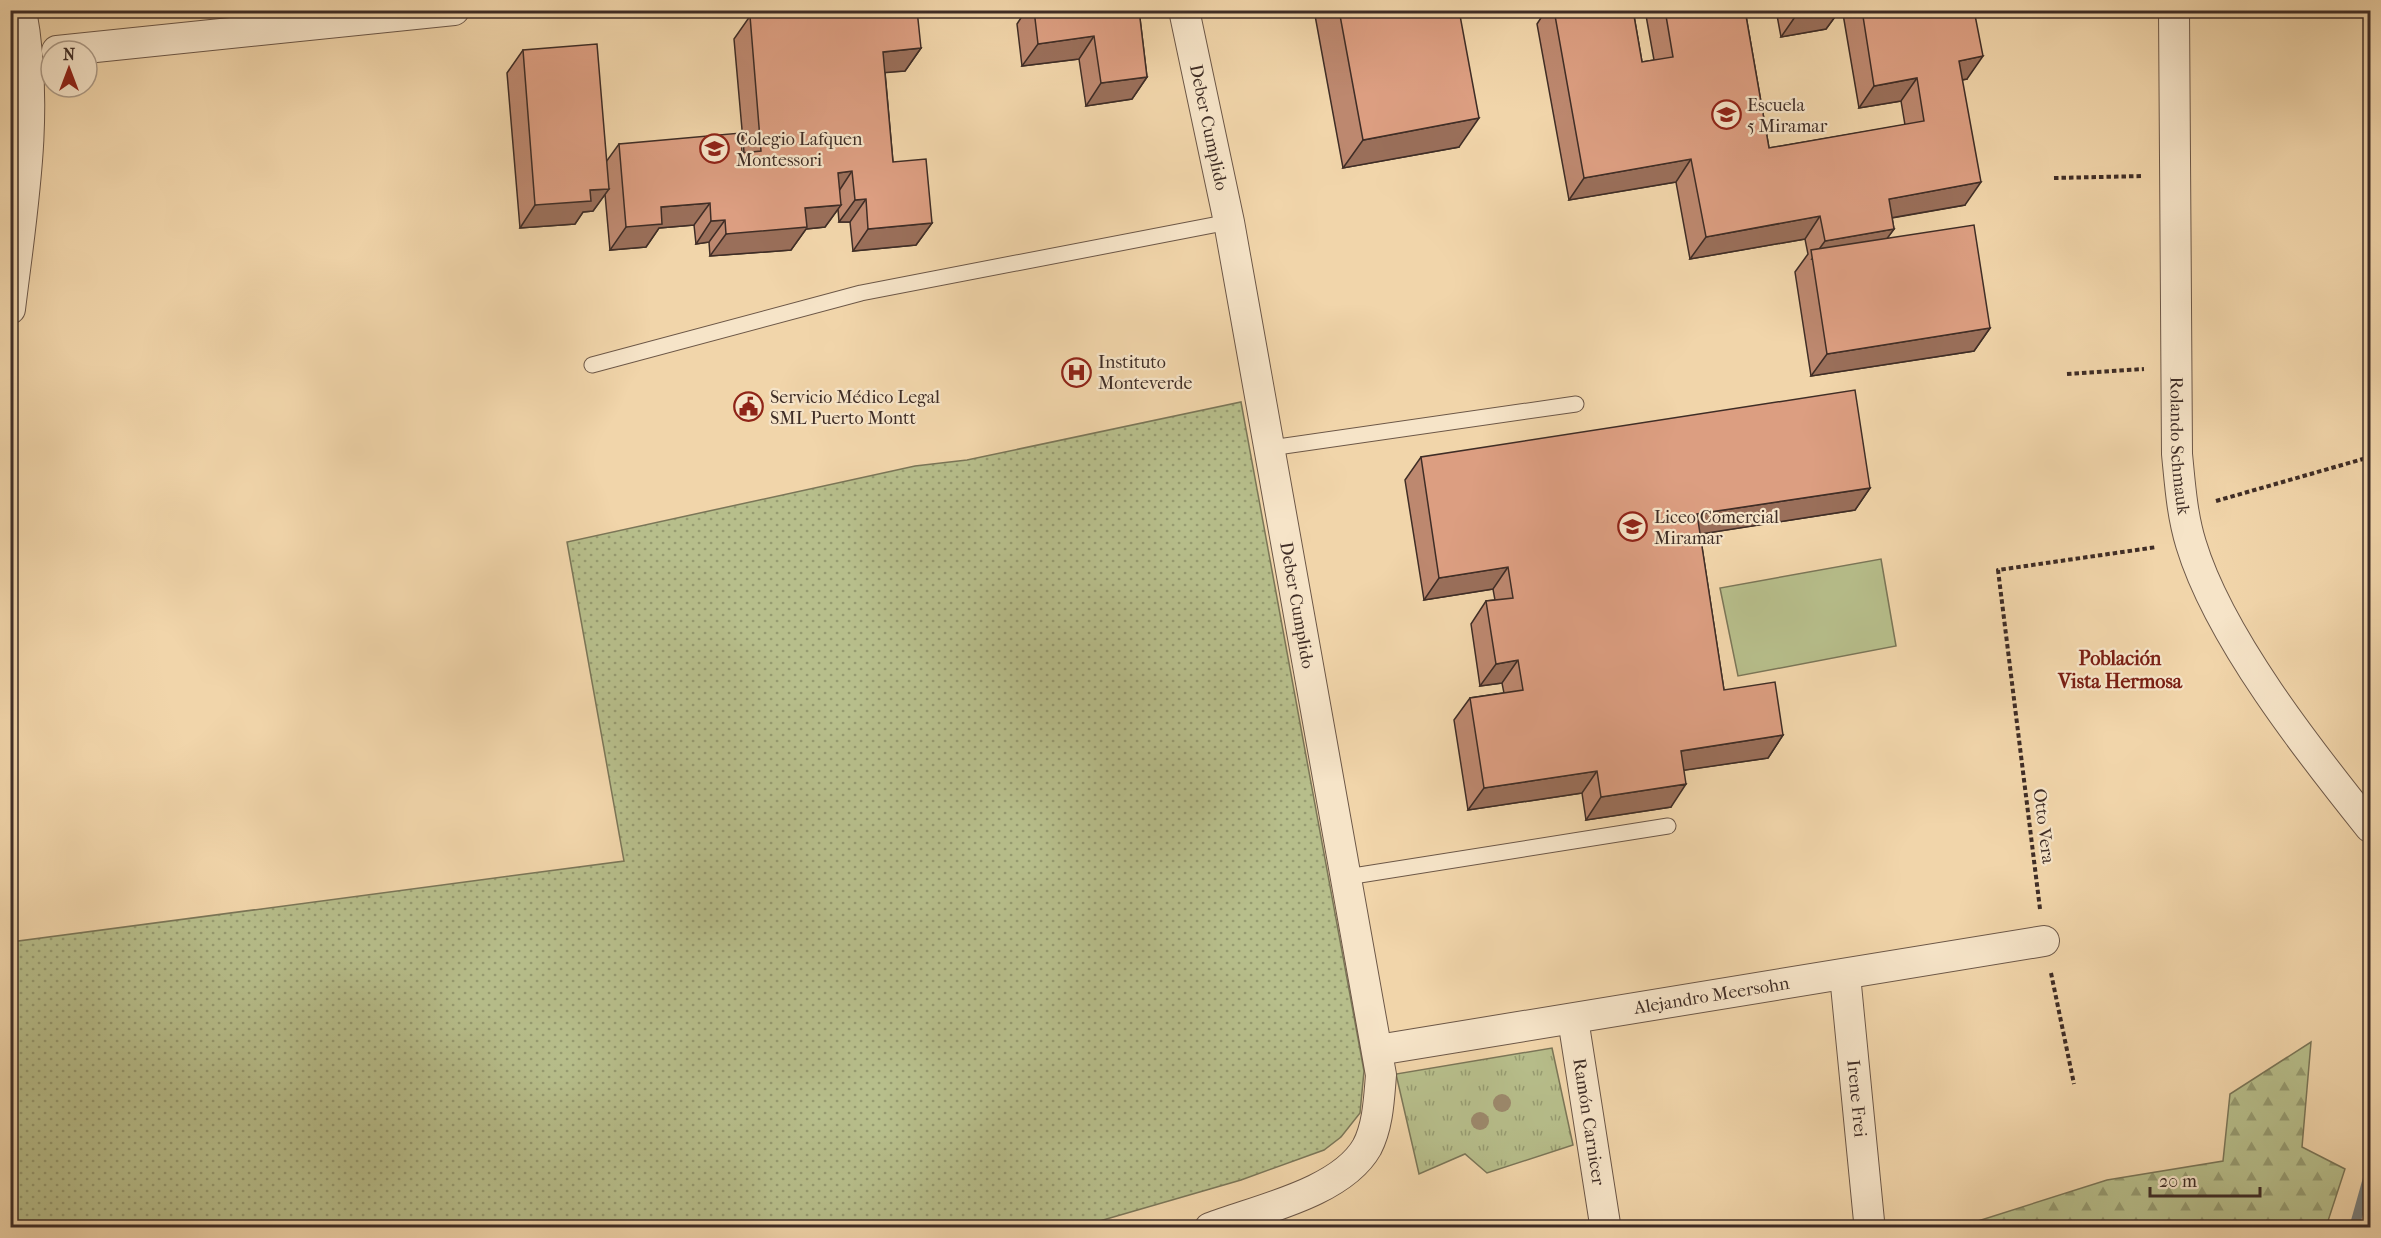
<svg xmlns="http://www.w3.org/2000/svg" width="2381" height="1238" viewBox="0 0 2381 1238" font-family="'IM FELL French Canon',serif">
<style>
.grass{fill:url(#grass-dots);stroke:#7b7658;stroke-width:1.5}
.forest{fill:url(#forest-firs);stroke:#7b7658;stroke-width:1.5}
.park{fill:url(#park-tufts);stroke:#7b7658;stroke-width:1.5}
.garden{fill:#b7be8b;stroke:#7b7658;stroke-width:1.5}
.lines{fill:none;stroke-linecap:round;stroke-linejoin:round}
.stream{stroke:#7a7f7c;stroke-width:10}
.service-casing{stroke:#6c5747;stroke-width:17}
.minor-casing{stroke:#6c5747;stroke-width:32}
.path{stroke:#3f2d26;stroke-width:4;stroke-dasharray:4.5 3;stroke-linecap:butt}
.service{stroke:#f6e4c8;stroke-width:15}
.minor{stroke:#f6e4c8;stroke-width:30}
.tree{fill:#9c896c}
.wall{fill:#bd886f;stroke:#3f2d26;stroke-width:1.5}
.shaded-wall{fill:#9a6f5a;stroke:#3f2d26;stroke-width:1.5}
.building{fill:#dc9e81;stroke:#3f2d26;stroke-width:1.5}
.labels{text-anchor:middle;stroke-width:4.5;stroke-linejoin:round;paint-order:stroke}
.poi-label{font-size:18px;fill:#3f2d26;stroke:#f6e4c8;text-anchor:start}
.street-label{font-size:18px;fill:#3f2d26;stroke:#f6e4c8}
.neighbourhood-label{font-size:20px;font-weight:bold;fill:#7a1f14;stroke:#f6e4c8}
</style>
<defs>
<pattern id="grass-dots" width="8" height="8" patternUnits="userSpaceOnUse" patternTransform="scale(1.5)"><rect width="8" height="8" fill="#b7be8b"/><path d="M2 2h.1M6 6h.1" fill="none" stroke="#969b71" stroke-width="1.8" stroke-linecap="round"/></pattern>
<pattern id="forest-firs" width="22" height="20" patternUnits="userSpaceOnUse" patternTransform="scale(1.5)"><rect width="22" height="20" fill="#b7be8b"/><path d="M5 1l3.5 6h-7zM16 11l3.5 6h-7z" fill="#969b71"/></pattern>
<pattern id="park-tufts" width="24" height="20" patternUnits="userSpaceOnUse" patternTransform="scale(1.5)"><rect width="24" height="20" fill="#b7be8b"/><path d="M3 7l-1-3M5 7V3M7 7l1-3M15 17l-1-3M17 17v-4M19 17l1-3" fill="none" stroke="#969b71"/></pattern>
</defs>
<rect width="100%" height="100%" fill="#f1d5aa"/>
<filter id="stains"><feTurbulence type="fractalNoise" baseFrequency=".00333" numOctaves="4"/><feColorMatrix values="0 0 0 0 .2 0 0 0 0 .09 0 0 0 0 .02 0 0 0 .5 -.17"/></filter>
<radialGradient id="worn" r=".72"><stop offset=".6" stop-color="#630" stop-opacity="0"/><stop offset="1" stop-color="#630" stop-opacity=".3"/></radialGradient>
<path class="grass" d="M1241 402 1364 1071 1360 1113 1341 1137 1324 1150 1241 1180 1079 1227H11V942L624 861 567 542 915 466 967 460Z"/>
<path class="forest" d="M2311 1042 2302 1147 2345 1169 2326 1227H1959L2107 1180 2223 1161 2230 1094Z"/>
<path class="park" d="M1552 1048 1573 1145 1487 1173 1465 1154 1419 1174 1396 1074Z"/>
<path class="garden" d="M1881 559 1896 646 1738 676 1720 588Z"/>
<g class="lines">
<path class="stream" d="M2354 1228 2370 1171"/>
<defs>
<path id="service" d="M592 365 861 293 1229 222
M1270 448 1576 404
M1347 877 1668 826"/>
<g id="minor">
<path id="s1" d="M1184 10 1229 222 1381 1075C1379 1099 1378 1126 1367 1147 1341 1193 1257 1210 1210 1228"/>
<path id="s2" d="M2174 10 2177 454C2180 484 2182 515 2191 544 2219 637 2309 751 2370 827"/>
<path d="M57 51 454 10"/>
<path d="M10 309C22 210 40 110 21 10"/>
<path id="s3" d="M1845 975 1869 1221"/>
<path id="s4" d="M1573 1019 1605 1224"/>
<path id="s5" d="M1378 1050 2044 941"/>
</g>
</defs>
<use href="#service" class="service-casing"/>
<use href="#minor" class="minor-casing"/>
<path class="path" d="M2054 178 2143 176
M2067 374 2144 369
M2216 501 2370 457
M2040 909 1998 570 2157 547
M2051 973 2074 1084"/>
<use href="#service" class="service"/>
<use href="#minor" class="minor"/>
</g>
<g class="tree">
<circle cx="1502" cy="1103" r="9"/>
<circle cx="1480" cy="1121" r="9"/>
</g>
<path class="wall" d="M1026 10H1139L1147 77 1132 99 1086 106 1079 59 1022 66 1017 24Z
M1314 10H1459V147L1343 168Z
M1546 10H1633L1642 62 1654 60 1645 10H1745L1769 148 1905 125 1901 101 1859 108 1843 14 1845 10H1974L1967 79 1962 80 1965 205 1892 218 1894 229 1887 238 1990 328 1974 351 1811 376 1795 272 1808 254 1805 239 1690 259 1676 182 1569 200 1537 24Z
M1776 10H1840L1826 29 1781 37Z
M750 16 921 48 905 71 885 72 893 162 932 223 916 245 853 251 850 222H839L838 209 825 227 806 229 791 250 710 256 709 242 696 244 694 225 659 228 646 247 610 250 605 194 593 211 583 212 575 224 520 228 507 73 523 50 606 162 619 144 744 152 734 39Z
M1421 457 1870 488 1855 510 1700 534 1724 690 1783 735 1768 758 1684 770 1671 807 1586 820 1582 793 1468 810 1454 720 1470 698 1504 693 1502 683 1480 686 1471 624 1486 601 1495 600 1493 589 1424 600 1405 480Z
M2370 768V778L2367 773Z"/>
<path class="shaded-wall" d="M1821 10H1840L1826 29 1781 37 1797 14Z
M1094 36 1079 59 1022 66 1038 44Z
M921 48 905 71 867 74 883 52Z
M1983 56 1967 79 1943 83 1959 61Z
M1147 77 1132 99 1086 106 1101 83Z
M1917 78 1901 101 1859 108 1874 86Z
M1479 118 1459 147 1343 168 1363 140Z
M1691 159 1676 182 1569 200 1584 178Z
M852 171 837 194 838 173Z
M1981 182 1965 205 1873 221 1889 199Z
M609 189 593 211 583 212 575 224 520 228 535 205 590 190Z
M866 199 850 222H839L855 200Z
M710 203 694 225 659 228 646 247 610 250 626 227 661 207Z
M841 205 825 227 806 229 791 250 710 256 726 234 805 208Z
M1820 216 1805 239 1690 259 1706 237Z
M725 220 709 242 696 244 711 221Z
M932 223 916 245 853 251 868 229Z
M1894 229 1878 251 1812 259 1825 241Z
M1990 328 1974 351 1811 376 1827 354Z
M1870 488 1855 510 1681 537 1697 514Z
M1508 567 1493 589 1424 600 1439 578Z
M1518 660 1502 683 1480 686 1496 664Z
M1783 735 1768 758 1665 773 1681 751Z
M1597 771 1582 793 1468 810 1484 788Z
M1686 784 1671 807 1586 820 1601 797Z"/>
<path class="building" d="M816 10H917L921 48 883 52 893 162 926 159 932 223 868 229 866 199 855 200 852 171 838 173 841 205 805 208 807 227 726 234 725 220 711 221 710 203 661 207 662 224 626 227 619 144 741 133 742 153 761 151 750 16Z
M1034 10H1139L1147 77 1101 83 1094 36 1038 44Z
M1339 10H1459L1479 118 1363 140Z
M1554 10H1633L1642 62 1673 57 1665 10H1745L1769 148 1924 121 1917 78 1874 86 1862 10H1974L1983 56 1959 61 1981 182 1889 199 1894 229 1825 241 1820 216 1706 237 1691 159 1584 178Z
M1796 10H1821L1797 14Z
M597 44 609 189 590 190 591 201 535 205 523 50Z
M1974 225 1990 328 1827 354 1811 250Z
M1855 390 1870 488 1697 514 1724 690 1775 682 1783 735 1681 751 1686 784 1601 797 1597 771 1484 788 1470 698 1523 690 1518 660 1496 664 1486 601 1513 598 1508 567 1439 578 1421 457Z"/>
<defs>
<symbol id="school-ring" viewBox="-11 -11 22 22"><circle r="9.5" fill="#f6e4c8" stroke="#8f2418" stroke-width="1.5"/><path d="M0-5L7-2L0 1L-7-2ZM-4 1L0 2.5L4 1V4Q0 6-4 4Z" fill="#8f2418"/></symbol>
<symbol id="hospital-ring" viewBox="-11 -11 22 22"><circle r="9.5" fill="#f6e4c8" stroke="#8f2418" stroke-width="1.5"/><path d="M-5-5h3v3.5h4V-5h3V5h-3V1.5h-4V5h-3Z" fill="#8f2418"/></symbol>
<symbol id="civic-ring" viewBox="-11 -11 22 22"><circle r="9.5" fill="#f6e4c8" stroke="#8f2418" stroke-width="1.5"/><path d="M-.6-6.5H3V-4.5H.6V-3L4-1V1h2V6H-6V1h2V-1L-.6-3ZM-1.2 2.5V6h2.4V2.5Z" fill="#8f2418"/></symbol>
</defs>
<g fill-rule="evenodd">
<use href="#school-ring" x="1710" y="98" width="33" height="33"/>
<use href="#school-ring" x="698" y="132" width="33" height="33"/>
<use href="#hospital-ring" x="1060" y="356" width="33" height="33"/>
<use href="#civic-ring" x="732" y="390" width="33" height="33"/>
<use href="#school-ring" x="1616" y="510" width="33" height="33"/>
</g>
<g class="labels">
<g class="poi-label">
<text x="1747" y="111">Escuela<tspan x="1747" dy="21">5 Miramar</tspan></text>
<text x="736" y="145">Colegio Lafquen<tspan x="736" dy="21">Montessori</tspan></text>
<text x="1098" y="368">Instituto<tspan x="1098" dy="21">Monteverde</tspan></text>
<text x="770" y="403">Servicio Médico Legal<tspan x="770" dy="21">SML Puerto Montt</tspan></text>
<text x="1654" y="523">Liceo Comercial<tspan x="1654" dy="21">Miramar</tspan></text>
</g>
<g class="street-label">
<text dy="6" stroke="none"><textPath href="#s1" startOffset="120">Deber Cumplido</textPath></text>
<text dy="6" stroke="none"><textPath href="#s2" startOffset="436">Rolando Schmauk</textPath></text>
<text dy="6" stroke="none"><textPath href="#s1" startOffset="606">Deber Cumplido</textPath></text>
<text transform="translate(2044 826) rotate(83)" y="6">Otto Vera</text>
<text dy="6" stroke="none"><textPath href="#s5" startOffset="338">Alejandro Meersohn</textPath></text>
<text dy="6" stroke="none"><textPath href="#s3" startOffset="124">Irene Frei</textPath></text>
<text dy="6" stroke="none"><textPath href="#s4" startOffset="104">Ramón Carnicer</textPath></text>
</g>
<g class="neighbourhood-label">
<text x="2120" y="665">Población<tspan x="2120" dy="23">Vista Hermosa</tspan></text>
</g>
</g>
<rect width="2381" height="1238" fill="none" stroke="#f1d5aa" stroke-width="36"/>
<rect x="12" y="12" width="2357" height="1214" fill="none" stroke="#3f2d26" stroke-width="3"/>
<rect x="18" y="18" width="2345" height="1202" fill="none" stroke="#3f2d26" stroke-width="1.5"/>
<g transform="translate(69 69)"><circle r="28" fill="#f6e4c8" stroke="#ad9b87" stroke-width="1.5"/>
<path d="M0-4.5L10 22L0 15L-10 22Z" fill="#8f2418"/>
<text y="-9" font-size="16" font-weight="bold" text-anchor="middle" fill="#3f2d26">N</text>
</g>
<path d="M2150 1187v9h110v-9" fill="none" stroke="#3f2d26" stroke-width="3"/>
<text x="2159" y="1187" font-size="18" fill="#3f2d26" stroke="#f6e4c8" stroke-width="4.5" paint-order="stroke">20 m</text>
<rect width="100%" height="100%" filter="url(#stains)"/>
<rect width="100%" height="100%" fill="url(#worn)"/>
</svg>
